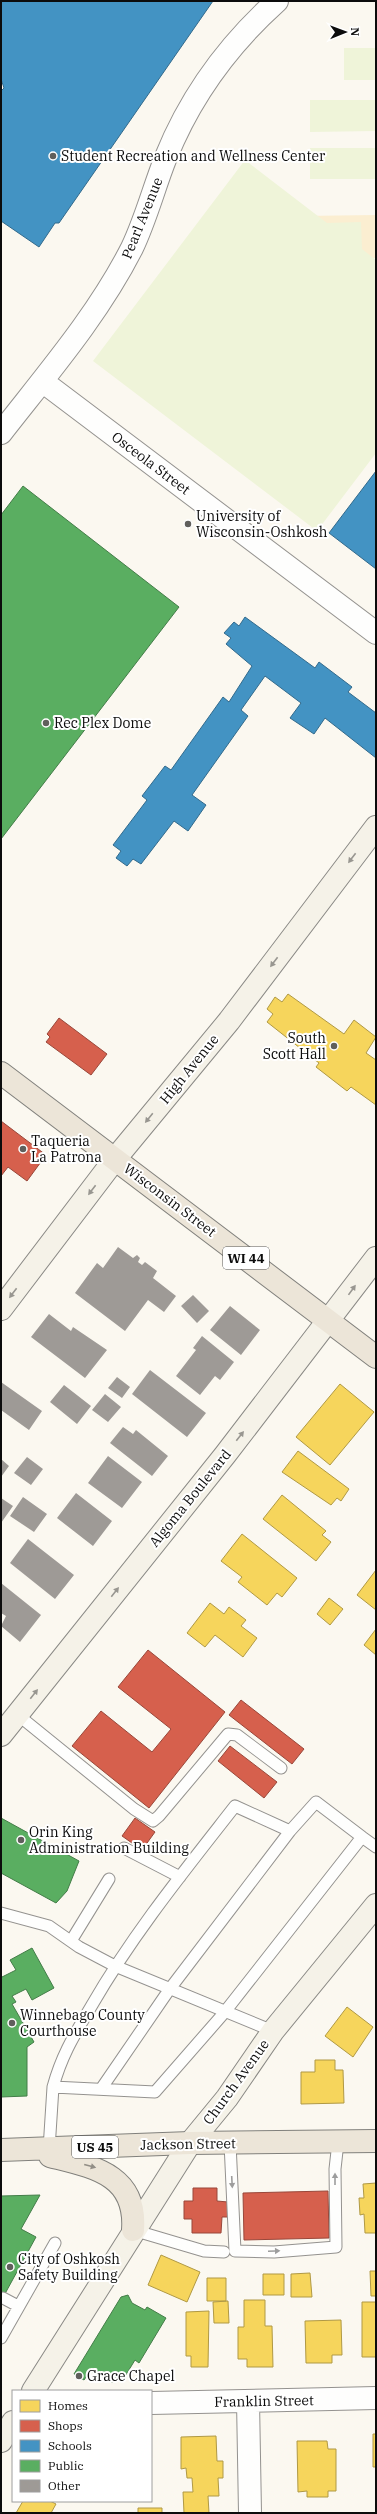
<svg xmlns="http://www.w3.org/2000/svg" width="377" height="2514" viewBox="0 0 377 2514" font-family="'IBM Plex Serif',serif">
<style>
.sand{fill:#fbeed1}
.pitch{fill:#eff4d9}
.homes{fill:#f6d55c;stroke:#b09944}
.shops{fill:#d6604d;stroke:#99473a}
.schools{fill:#4393c3;stroke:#326a8c}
.public{fill:#5aae61;stroke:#437d48}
.building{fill:#9e9a96}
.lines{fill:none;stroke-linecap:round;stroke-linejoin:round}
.lane-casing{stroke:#94928f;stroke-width:13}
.street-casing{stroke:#94928f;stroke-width:24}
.secondary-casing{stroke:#8a8985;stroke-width:24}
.primary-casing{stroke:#81807c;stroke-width:24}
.lane{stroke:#fefefd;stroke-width:11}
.street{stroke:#fefefd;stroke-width:22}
.secondary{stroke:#f5f2e8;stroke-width:22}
.primary{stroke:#ece5d8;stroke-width:22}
.oneway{fill:#989690}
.oneway2{fill:#928e86}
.oneway3{fill:#9d9d9d}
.poi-dot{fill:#605f5c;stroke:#fff;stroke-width:1.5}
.labels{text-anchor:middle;stroke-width:4;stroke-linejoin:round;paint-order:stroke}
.shield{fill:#fff;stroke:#555;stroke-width:1}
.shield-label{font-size:13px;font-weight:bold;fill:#0c0c0c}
.poi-label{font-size:14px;fill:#0c0c0c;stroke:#fff;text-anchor:start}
.street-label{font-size:14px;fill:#0c0c0c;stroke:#fff}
</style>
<rect width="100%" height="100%" fill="#fbf8f0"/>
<path class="sand" d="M376 215V258L300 259V216Z"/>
<path class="pitch" d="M344 48H376V80H344Z
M310 100H376V131L310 132Z
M310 148H376V179H310Z
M245 160 327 223 361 222 362 249 376 260V453L317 531 93 361Z"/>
<path class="homes" d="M288 994 344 1034 354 1020 376 1037 366 1053 376 1060V1105L351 1087 347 1091 316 1067 319 1063 267 1022 273 1014 267 1009 275 997 282 1002Z
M340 1384 374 1412 330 1465 296 1437Z
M298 1451 349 1489 341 1501 337 1498 331 1505 282 1472Z
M282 1495 326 1531 322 1535 331 1542 316 1561 263 1519Z
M242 1534 297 1578 282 1597 277 1593 267 1605 238 1582 242 1577 221 1561Z
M376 1570V1610L357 1595Z
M329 1598 343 1609 330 1625 317 1614Z
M210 1603 224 1614 229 1607 246 1620 241 1626 257 1638 243 1657 215 1635 205 1647 187 1633Z
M376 1629V1655L364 1645Z
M347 2007 373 2027 353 2057 325 2036Z
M315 2060H335V2070H343L344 2103 301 2104V2072H315Z
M376 2183V2233H365L364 2214 360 2215 359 2198H364L363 2184Z
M161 2255 200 2272 187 2302 148 2285Z
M370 2271H376V2296H371Z
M310 2273 312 2297H291V2274Z
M263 2274H284V2295H263Z
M207 2278H226V2301H207Z
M244 2300H265V2326H272L273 2367H247V2359H238V2327H244Z
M228 2301 229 2323H214L213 2302Z
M362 2302H376V2357H362Z
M209 2311 208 2367H191V2356H186V2312Z
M341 2320 342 2355H332V2363H306L305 2321Z
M373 2434H376V2467H373Z
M216 2436 217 2461H223V2478H218L219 2496H208L209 2513H184L183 2492H193L192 2478H187L186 2468 181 2469V2437Z
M297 2441H327L328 2449H336V2491H328V2497H307V2491L298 2492Z
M23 2501H50L56 2504 51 2513H16Z
M138 2508H162V2513H138Z"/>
<path class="shops" d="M59 1018 107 1054 91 1075 46 1042 50 1037 47 1034Z
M1 1121 46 1155 27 1181 8 1167 1 1176Z
M148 1650 225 1712 149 1808 72 1746 101 1711 152 1752 171 1729 118 1687Z
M241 1700 304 1749 292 1764 229 1715Z
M230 1746 277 1782 264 1798 218 1761Z
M135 1818 155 1832 142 1850 122 1836Z
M193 2188H217V2201L228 2202V2217H222L221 2233H192V2219H184V2201H193Z
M328 2191 329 2238 244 2240 243 2193Z"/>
<path class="schools" d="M1 1H213L59 223H55L39 247 1 221V91L4 88 1 79Z
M376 471V569L329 533Z
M245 617 315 668 319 662 352 687 348 692 376 713V758L325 718 314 734 290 718 301 703 265 676 241 710 248 716 192 795 206 805 188 831 174 821 141 864 133 859 127 866 116 858 121 851 113 845 147 800 142 796 165 766 171 770 223 697 229 702 252 666 226 644 231 638 224 633 234 622 239 626Z"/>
<path class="public" d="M23 486 179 607 1 839V515Z
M1 1818 79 1861 67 1891 56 1903 1 1873Z
M32 1948 54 1988 32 2000 26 1989 12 1996 16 2002 12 2004 34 2042 27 2047V2096L1 2097V1975L2 1977 16 1970 10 1960Z
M40 2195 21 2229 36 2237 1 2301V2196Z
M128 2295 132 2303 145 2310 147 2307 166 2318 139 2363 135 2360 124 2378 112 2382 90 2371 84 2380 74 2374 121 2297Z"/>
<path class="building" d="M118 1247 133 1258 137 1255 140 1258 138 1262 142 1265 145 1262 157 1271 153 1278 176 1296 164 1312 148 1300 125 1331 75 1293 97 1263 103 1268Z
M193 1295 209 1311 197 1323 181 1306Z
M230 1306 260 1330 241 1355 210 1330Z
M49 1314 71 1331 73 1327 107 1350 85 1378 31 1337Z
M202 1336 234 1362 220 1380 215 1376 200 1395 176 1376 196 1350 193 1348Z
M150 1370 206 1413 187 1437 132 1394Z
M117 1377 130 1387 122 1398 108 1388Z
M1 1382 42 1411 29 1430 1 1410Z
M64 1385 91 1406 77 1424 50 1402Z
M105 1394 121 1407 108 1422 92 1410Z
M123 1427 133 1434 136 1430 168 1456 152 1476 110 1443Z
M108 1456 142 1482 122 1508 88 1483Z
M27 1457 43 1469 31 1485 14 1473Z
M1 1459 9 1466 1 1477Z
M76 1493 112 1521 93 1546 57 1518Z
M23 1497 47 1514 34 1532 10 1516Z
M1 1498 13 1506 1 1523Z
M28 1539 74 1575 55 1599 10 1563Z
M1 1583 41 1615 20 1642 1 1626 6 1616 1 1613Z"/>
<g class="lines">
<defs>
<path id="lane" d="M18 1715 134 1809 153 1821 159 1816 228 1734 237 1735 281 1768
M362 1837 316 1802 290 1831 235 1806C185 1870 133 1934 92 2005 75 2034 62 2054 53 2087L155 2092 224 2013 362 1837 376 1847
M124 1848 180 1877
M1 1913 49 1926 79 1947 115 1966 273 2031
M71 1941 109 1879
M101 2089 169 1990 290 1831
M230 2143 235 2251 274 2252 336 2247 335 2169 338 2142
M49 2149 53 2087
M133 2230 204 2251 224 2252
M3 2298 18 2306
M1 2338 55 2243"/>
<path id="street" d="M42 381 376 633
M1 433C47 374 98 315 132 248 146 219 154 187 166 157 191 95 228 45 277 1
M248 2401 250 2513
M151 2403 376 2398"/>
<path id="secondary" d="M1 1309 115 1159 229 1021 376 827
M1 1735 225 1455 376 1258
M33 2391 190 2143 227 2098 273 2031 376 1905
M1 2441 13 2422"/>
<path id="primary" d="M1 1073 376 1357
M1 2150 190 2143 376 2141
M50 2156C93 2167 137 2174 133 2230"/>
</defs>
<use href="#lane" class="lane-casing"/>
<use href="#street" class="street-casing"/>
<use href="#secondary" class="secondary-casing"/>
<use href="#primary" class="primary-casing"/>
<use href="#lane" class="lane"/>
<use href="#street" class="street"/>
<use href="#secondary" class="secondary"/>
<use href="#primary" class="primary"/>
</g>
<defs><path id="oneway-solid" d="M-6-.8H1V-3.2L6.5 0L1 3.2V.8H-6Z"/></defs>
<g class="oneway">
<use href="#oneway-solid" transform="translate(352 858) rotate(127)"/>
<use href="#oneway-solid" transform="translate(274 962) rotate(127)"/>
<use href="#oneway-solid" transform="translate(149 1118) rotate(129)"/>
<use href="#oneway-solid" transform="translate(92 1190) rotate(127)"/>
<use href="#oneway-solid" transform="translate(352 1290) rotate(-54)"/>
<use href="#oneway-solid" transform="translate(13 1293) rotate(127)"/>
<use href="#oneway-solid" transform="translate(240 1436) rotate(-52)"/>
<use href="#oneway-solid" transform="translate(115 1592) rotate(-52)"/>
<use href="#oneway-solid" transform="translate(34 1694) rotate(-52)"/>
</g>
<use class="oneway2" href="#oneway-solid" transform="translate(90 2166) rotate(15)"/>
<g class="oneway3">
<use href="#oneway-solid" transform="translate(335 2179) rotate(-90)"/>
<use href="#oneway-solid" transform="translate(232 2182) rotate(87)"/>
<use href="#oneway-solid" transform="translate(274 2251) rotate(-2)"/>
</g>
<g class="poi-dot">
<circle cx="53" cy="156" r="4"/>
<circle cx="188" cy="524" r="4"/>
<circle cx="46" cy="723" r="4"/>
<circle cx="334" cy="1046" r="4"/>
<circle cx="23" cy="1149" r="4"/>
<circle cx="21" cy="1840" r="4"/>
<circle cx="12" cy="2023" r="4"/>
<circle cx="10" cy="2267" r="4"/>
<circle cx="79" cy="2376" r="4"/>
</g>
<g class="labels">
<g class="shield">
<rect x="223" y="1247" width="46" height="22" rx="3"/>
<rect x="72" y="2136" width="46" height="22" rx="3"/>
</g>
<g class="shield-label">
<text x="246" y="1263">WI 44</text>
<text x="95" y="2152">US 45</text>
</g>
<g class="poi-label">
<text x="61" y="161">Student Recreation and Wellness Center</text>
<text x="196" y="521">University of<tspan x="196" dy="16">Wisconsin-Oshkosh</tspan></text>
<text x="54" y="728">Rec Plex Dome</text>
<text x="326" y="1043" text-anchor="end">South<tspan x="326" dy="16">Scott Hall</tspan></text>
<text x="31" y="1146">Taqueria<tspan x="31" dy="16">La Patrona</tspan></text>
<text x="29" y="1837">Orin King<tspan x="29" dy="16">Administration Building</tspan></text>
<text x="20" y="2020">Winnebago County<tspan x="20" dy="16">Courthouse</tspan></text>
<text x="18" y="2264">City of Oshkosh<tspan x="18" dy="16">Safety Building</tspan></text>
<text x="87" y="2381">Grace Chapel</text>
</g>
<g class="street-label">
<text transform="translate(142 218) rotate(-68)" y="5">Pearl Avenue</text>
<text transform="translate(151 463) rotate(37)" y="5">Osceola Street</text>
<text transform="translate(189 1069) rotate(-51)" y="5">High Avenue</text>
<text transform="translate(170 1200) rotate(37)" y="5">Wisconsin Street</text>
<text transform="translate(190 1498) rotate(-51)" y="5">Algoma Boulevard</text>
<text transform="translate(236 2082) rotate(-54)" y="5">Church Avenue</text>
<text transform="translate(188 2144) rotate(-1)" y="5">Jackson Street</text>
<text transform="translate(264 2401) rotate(-1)" y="5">Franklin Street</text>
</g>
</g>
<rect width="377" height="2514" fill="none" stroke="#0c0c0c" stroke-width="4"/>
<rect x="12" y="2390" width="140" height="112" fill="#ffffff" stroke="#9e9e9e"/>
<rect x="20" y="2400" width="20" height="12" fill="#f6d55c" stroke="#9e9e9e"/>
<text x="48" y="2410" font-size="12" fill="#0c0c0c">Homes</text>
<rect x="20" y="2420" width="20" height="12" fill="#d6604d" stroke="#9e9e9e"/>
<text x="48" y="2430" font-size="12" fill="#0c0c0c">Shops</text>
<rect x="20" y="2440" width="20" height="12" fill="#4393c3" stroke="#9e9e9e"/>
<text x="48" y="2450" font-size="12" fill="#0c0c0c">Schools</text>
<rect x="20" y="2460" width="20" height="12" fill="#5aae61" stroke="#9e9e9e"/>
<text x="48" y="2470" font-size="12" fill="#0c0c0c">Public</text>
<rect x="20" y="2480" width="20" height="12" fill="#9e9a96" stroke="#9e9e9e"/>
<text x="48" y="2490" font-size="12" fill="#0c0c0c">Other</text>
<g transform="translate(345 32) rotate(89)" stroke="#ffffff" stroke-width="3" paint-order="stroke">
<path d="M0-3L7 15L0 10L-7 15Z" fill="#0c0c0c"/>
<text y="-6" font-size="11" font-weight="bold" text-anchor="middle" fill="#0c0c0c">N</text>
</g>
</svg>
